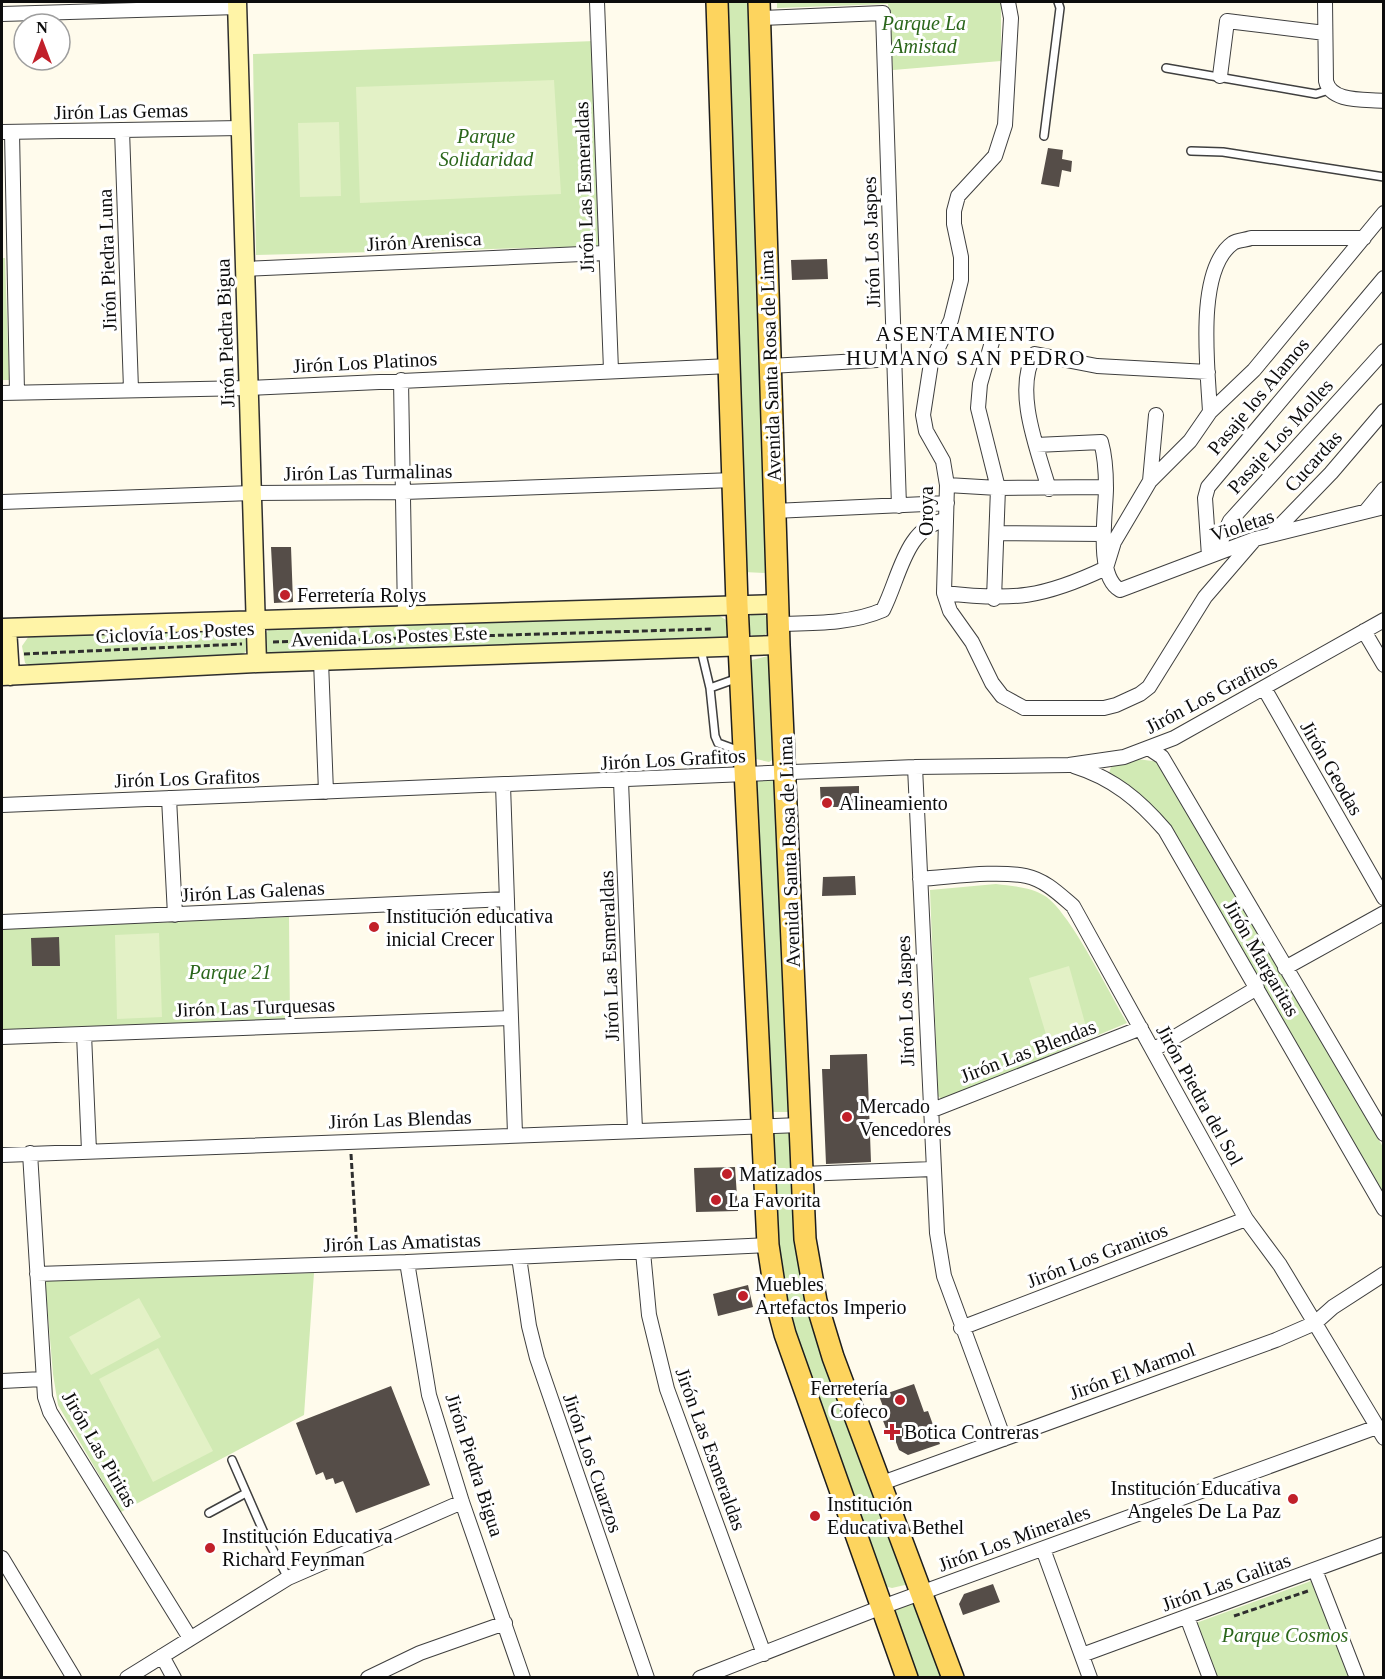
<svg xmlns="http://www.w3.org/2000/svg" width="1385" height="1679" viewBox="0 0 1385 1679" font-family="'Times New Roman',serif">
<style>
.green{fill:#d1eab4}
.pitch{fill:#e3f1c6}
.building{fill:#554d48}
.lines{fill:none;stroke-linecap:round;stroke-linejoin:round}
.lane-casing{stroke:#3f3f3f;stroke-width:10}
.street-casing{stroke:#3f3f3f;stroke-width:16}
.secondary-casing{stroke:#2e2e2e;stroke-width:21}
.primary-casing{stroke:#1d1d1d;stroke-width:24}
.path{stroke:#2e2e2e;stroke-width:3;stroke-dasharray:6 3;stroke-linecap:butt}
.lane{stroke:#fff;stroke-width:7}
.street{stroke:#fff;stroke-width:14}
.secondary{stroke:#fff4a7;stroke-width:18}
.primary{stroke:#fdd45e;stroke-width:21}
.poi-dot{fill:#c1202a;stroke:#fff;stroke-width:2}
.labels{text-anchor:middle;stroke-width:6;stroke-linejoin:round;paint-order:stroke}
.park-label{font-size:20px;font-style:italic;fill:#2b661b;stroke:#fff}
.street-label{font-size:20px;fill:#0c0c0c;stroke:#fff}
.poi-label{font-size:20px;fill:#0c0c0c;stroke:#fff;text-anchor:start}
.neighbourhood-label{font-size:21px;letter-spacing:1.5px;fill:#0c0c0c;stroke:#fff}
</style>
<rect width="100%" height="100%" fill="#fffbec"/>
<path class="green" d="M725 2H752L766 573 744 572Z
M777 2H1001V61L893 70 888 4 777 8Z
M595 41 602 246 256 255 253 54Z
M2 258H5L9 380H2Z
M746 625a12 12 0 1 1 24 0a12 12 0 1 1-24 0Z
M718 615 726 620 727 635 723 640 275 656 266 652 264 636 270 628Z
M238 628 246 634 247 650 240 658 32 668 25 663 22 646 29 636Z
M768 656 774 662 778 756 769 762 756 759 753 751 749 668 752 660Z
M1137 759 1160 762 1383 1147V1194L1171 831 1142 797 1109 773 1111 767Z
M772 779 779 784 790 1112H773L767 1106 752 786 758 780Z
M996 884C1012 886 1031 887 1045 896 1070 912 1110 994 1127 1023L943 1100 938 1096 930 890Z
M289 917 290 1021 2 1033V929Z
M776 1131H790L799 1231 909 1584 892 1588 884 1586 784 1301 768 1136Z
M314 1273 304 1415 121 1512 58 1405 53 1374 45 1280Z
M1311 1581 1349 1677H1217L1196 1623Z
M917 1602 945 1677H918L893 1611Z"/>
<path class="pitch" d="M554 80 561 194 360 203 356 87Z
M339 122 341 196 300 197 298 123Z
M159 933 162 1017 117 1019 115 935Z
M1069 966 1087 1030 1048 1041 1029 978Z
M139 1298 161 1337 91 1375 69 1337Z
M158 1348 213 1451 153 1482 99 1379Z"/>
<path class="building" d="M1048 148 1063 150 1062 159 1072 161 1071 172 1062 170 1059 187 1041 184Z
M827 259 828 279 792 280 791 260Z
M271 547H291L293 602 274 603Z
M859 786V807H821L820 787Z
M855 876 856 895 822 896 823 877Z
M59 937 60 966H32L31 938Z
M867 1054 871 1162 826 1164 822 1069H830V1055Z
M735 1167 738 1211 696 1212 694 1168Z
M748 1285 753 1307 718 1316 713 1294Z
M914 1384 924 1412 928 1411 940 1444 908 1455 899 1450 894 1437 890 1439 882 1418 887 1417 879 1396Z
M391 1386 430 1485 356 1513 343 1481 335 1484 333 1478 326 1480 323 1472 316 1475 296 1423Z
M993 1584 1000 1602 963 1615 959 1604 964 1594Z"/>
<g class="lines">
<defs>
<path id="lane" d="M1166 68 1316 94 1329 90
M1044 136 1060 8 1058 2
M1191 151 1223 152 1384 177
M701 650 710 688 715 736 718 743 740 751
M710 688 738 678
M232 1460 264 1533 288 1578
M209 1513 246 1493"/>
<path id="street" d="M597 2 611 370
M1008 2 1011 18 1005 125 995 156 958 196 954 211V224L961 257V280L951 320 931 363 923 415 926 431 943 461 947 485 944 593 950 611 972 642 992 683 1002 696 1024 708H1104L1116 705 1140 694 1149 687 1205 597 1255 539
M1325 2 1326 81C1331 103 1365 99 1384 101
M2 14 238 7
M760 18 883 13 899 506
M1220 76 1227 21 1325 33
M122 130 131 389
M2 132 241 128
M12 132 17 392
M245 269 605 253
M992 342 980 384 978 408 998 488 994 599
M770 366 895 359
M401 380 405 615
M2 393 249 388 730 366
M1210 412C1208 370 1195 270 1233 243 1237 240 1246 240 1251 238H1364
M1036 445 1101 442C1105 456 1106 473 1106 488 1106 512 1095 576 1120 590L1255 539 1384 507
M1150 481 1156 415
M947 485 998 488 1106 487
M1049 489C1038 451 1013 389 1035 354L1097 366 1208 372
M2 502 252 493 404 492 734 480
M774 511 947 503
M1366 511 1384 489
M997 533 1103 534
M1272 534 1331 473 1384 411
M1215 554 1230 521 1384 351
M1209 556 1205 498 1208 487 1384 278
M944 593C1013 601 1043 598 1106 568L1114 542 1150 481 1190 441 1210 412 1254 370 1384 213
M778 624C813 623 851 624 883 610 900 577 905 527 946 520
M1364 631 1384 665
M321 661 326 792
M1264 688 1384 898
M1150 749 1162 757 1384 1134
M1074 766C1113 778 1139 800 1165 830L1384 1209
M915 767 937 1233 944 1276 1004 1439
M621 781 635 1130
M503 785 515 1134
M169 798 175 915
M2 805 915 767 1069 765 1124 757 1174 738 1384 620
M920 879C952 877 995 870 1026 876 1045 880 1059 894 1073 906L1246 1219 1280 1265 1384 1438
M2 922 507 899
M1285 968 1384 913
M84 1034 89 1151
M2 1037 511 1018
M1153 1050 1257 988
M930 1111 1141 1028
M30 1153 45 1397 50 1412 190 1638
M2 1155 800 1125
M802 1174 933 1169
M643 1252 649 1315 667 1389 764 1654
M519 1257 529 1326 537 1358 647 1678
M407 1262 429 1395 462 1502 523 1678
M37 1274 407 1262 768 1245
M961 1328 1246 1219
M2 1381 43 1379
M882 1483 1276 1340 1315 1323 1333 1307 1384 1274
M1043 1549 1090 1678
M2 1558 74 1678
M1315 1570 1357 1678
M1187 1617 1210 1678
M1082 1655 1384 1544
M162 1656 174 1678
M127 1678 288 1578 462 1502
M368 1678 420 1653 505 1623
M700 1678 882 1607 1377 1427"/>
<path id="secondary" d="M237 2 257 663
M2 628 778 604
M7 628 10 676
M2 676 257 663 779 645"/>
<path id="primary" d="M717 2 737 604 768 1245 777 1304 785 1334 907 1678
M759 2 779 645 805 1239 816 1301 833 1357 953 1678"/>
</defs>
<use href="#lane" class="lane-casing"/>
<use href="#street" class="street-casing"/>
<use href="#secondary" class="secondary-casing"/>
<use href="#primary" class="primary-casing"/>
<path class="path" d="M273 642 711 629
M24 654 242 644
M351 1154 357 1250
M1234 1616 1308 1591"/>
<use href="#lane" class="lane"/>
<use href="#street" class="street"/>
<use href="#secondary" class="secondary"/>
<use href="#primary" class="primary"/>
</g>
<g class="poi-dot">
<circle cx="285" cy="595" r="6"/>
<circle cx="827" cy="803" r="6"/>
<circle cx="374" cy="927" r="6"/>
<circle cx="847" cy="1117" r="6"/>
<circle cx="727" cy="1174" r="6"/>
<circle cx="716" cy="1200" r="6"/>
<circle cx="743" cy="1296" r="6"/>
<circle cx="900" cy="1400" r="6"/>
<path d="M889 1423h6v6h6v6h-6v6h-6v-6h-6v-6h6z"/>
<circle cx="1293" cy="1499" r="6"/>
<circle cx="815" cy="1516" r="6"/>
<circle cx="210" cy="1548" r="6"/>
</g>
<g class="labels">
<g class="park-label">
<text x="924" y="30">Parque La<tspan x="924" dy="23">Amistad</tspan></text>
<text x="486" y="143">Parque<tspan x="486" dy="23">Solidaridad</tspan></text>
<text x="230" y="979">Parque 21</text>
<text x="1285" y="1642">Parque Cosmos</text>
</g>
<g class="street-label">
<text transform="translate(121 111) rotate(-1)" y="7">Jirón Las Gemas</text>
<text transform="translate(584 187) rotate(-92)" y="7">Jirón Las Esmeraldas</text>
<text transform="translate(424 241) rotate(-3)" y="7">Jirón Arenisca</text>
<text transform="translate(871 242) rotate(-92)" y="7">Jirón Los Jaspes</text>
<text transform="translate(107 260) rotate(-92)" y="7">Jirón Piedra Luna</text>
<text transform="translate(225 333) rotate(-92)" y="7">Jirón Piedra Bigua</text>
<text transform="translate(365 362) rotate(-3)" y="7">Jirón Los Platinos</text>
<text transform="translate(770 366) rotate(-92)" y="7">Avenida Santa Rosa de Lima</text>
<text transform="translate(1258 396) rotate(-50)" y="7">Pasaje los Alamos</text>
<text transform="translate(1280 436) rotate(-48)" y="7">Pasaje Los Molles</text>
<text transform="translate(1313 461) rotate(-48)" y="7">Cucardas</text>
<text transform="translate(368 472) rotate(-1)" y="7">Jirón Las Turmalinas</text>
<text transform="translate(926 511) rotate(-90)" y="7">Oroya</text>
<text transform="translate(1242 525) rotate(-18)" y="7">Violetas</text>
<text transform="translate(175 632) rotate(-3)" y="7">Ciclovía Los Postes</text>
<text transform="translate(389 636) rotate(-2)" y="7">Avenida Los Postes Este</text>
<text transform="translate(1211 694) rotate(-28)" y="7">Jirón Los Grafitos</text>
<text transform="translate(673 759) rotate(-3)" y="7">Jirón Los Grafitos</text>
<text transform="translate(1332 768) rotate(60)" y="7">Jirón Geodas</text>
<text transform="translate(187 778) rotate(-2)" y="7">Jirón Los Grafitos</text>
<text transform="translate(789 852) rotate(-92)" y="7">Avenida Santa Rosa de Lima</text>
<text transform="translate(253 891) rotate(-3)" y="7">Jirón Las Galenas</text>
<text transform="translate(609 956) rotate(-92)" y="7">Jirón Las Esmeraldas</text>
<text transform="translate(1262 958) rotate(60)" y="7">Jirón Margaritas</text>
<text transform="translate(905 1001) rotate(-92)" y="7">Jirón Los Jaspes</text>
<text transform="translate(255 1007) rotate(-2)" y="7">Jirón Las Turquesas</text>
<text transform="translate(1028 1051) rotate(-21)" y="7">Jirón Las Blendas</text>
<text transform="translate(1200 1095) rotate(61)" y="7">Jirón Piedra del Sol</text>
<text transform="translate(400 1119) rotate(-2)" y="7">Jirón Las Blendas</text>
<text transform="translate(402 1242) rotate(-2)" y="7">Jirón Las Amatistas</text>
<text transform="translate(1097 1255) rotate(-21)" y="7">Jirón Los Granitos</text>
<text transform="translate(1132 1371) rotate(-20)" y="7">Jirón El Marmol</text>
<text transform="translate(100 1449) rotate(60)" y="7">Jirón Las Piritas</text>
<text transform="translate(711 1449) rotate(70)" y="7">Jirón Las Esmeraldas</text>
<text transform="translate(593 1463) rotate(71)" y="7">Jirón Los Cuarzos</text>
<text transform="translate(475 1465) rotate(72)" y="7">Jirón Piedra Bigua</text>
<text transform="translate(1014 1538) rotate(-20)" y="7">Jirón Los Minerales</text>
<text transform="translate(1226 1582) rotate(-20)" y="7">Jirón Las Galitas</text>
</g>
<g class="poi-label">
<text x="297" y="602">Ferretería Rolys</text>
<text x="839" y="810">Alineamiento</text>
<text x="386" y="923">Institución educativa<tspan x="386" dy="23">inicial Crecer</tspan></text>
<text x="859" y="1113">Mercado<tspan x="859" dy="23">Vencedores</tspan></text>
<text x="739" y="1181">Matizados</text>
<text x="728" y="1207">La Favorita</text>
<text x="755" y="1291">Muebles<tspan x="755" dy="23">Artefactos Imperio</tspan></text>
<text x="888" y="1395" text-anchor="end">Ferretería<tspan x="888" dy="23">Cofeco</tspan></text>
<text x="904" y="1439">Botica Contreras</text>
<text x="1281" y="1495" text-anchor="end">Institución Educativa<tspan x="1281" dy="23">Angeles De La Paz</tspan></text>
<text x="827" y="1511">Institución<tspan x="827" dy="23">Educativa Bethel</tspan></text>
<text x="222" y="1543">Institución Educativa<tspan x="222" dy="23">Richard Feynman</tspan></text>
</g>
<g class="neighbourhood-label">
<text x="966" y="341">ASENTAMIENTO<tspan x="966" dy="24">HUMANO SAN PEDRO</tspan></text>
</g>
</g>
<rect width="1385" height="1679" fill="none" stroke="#0c0c0c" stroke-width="6"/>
<g transform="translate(42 42)"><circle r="28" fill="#ffffff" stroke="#9e9e9e" stroke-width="1.5"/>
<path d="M0-4.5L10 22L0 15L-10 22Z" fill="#c1202a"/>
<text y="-9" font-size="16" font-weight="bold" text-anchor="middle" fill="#0c0c0c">N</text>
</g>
</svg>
